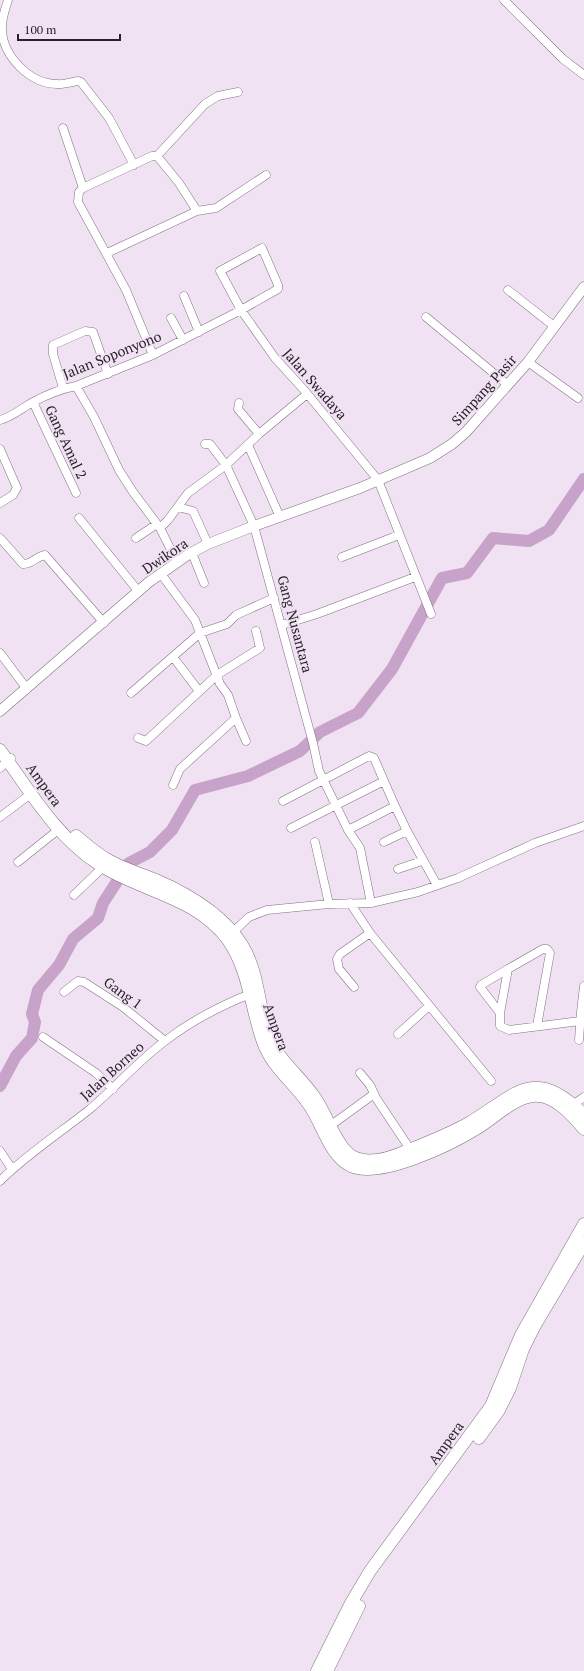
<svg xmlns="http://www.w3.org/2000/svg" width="584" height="1671" viewBox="0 0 584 1671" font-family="'PT Serif',serif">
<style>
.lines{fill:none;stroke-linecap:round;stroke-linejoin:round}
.river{stroke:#c7a3ca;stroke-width:12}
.minor-casing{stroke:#7f7180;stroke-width:9}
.tertiary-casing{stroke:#7f7180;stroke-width:11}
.primary-casing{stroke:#7f7180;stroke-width:13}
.minor{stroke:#fff;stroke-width:8}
.tertiary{stroke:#fff;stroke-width:10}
.primary{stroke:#fff;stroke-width:12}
.labels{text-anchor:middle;stroke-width:4;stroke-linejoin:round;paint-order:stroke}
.street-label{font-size:14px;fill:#272228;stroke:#f1e2f3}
</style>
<rect width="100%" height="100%" fill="#f1e2f3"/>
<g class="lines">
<path class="river" d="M0 1086 16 1056 32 1038 35 1022 32 1014 38 990 59 965 73 939 98 918 103 903 129 863 150 852 172 830 195 790 248 776 300 751 320 732 358 713 392 669 442 578 467 573 493 538 529 541 549 530 584 479"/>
<defs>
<path id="minor" d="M8 0C5 10 1 20 2 30 3 57 31 84 57 84 64 85 71 82 78 81L81 82 109 118 134 165
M504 0 563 59 584 75
M63 128 83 188
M197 211 216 208 266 175
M262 248 278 285V289L241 310 220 271Z
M107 253 197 211 179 183 157 156
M508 290 555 327
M184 296 199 332
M426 317 508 385
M171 318 183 340
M153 355 126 290 78 202 79 192 83 188 152 156H157L205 104 218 96 238 92
M528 362 578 398
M76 386 94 417 119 470 133 492 160 528 177 562
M63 388 53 354V345L85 331 93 332 108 374
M33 402 76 493
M239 403 238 409 259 434
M0 420C12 417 22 408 33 402 46 395 61 389 76 386L153 355 241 310 275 358 305 391 378 480 431 614
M205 444H210L226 465 254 526 313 743 319 771 348 830 360 848 371 903
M248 445 280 517
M0 449 17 488 13 495 0 503
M178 507 193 511 208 544
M79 518 139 592
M160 528 168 520 188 493 226 465 259 434 307 394
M0 538 23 564C31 565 37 556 45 555L104 623
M136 538 157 524
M192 553 204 583
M342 557 399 535
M161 574 195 620 220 684 228 695 236 718 246 741
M282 625 317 614 415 577
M0 653 27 689
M173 657 199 691
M131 693 200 633 227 624 236 615 274 598
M138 738 146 741 217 675 260 648 256 631
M0 768 11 758
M173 785 180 769 236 718
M283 801 369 756 374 758 384 781 291 828
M0 817 32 793
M348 830 395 806 384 781
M407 831 437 885
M315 842 329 904
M384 842 407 831 395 806
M18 862 58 830
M398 869 422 861
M74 895 103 867
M350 903 370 933 491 1081
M233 932 249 917 267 910 329 904 371 903 418 892 458 878 535 843 584 826
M584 986 581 1012H584
M354 987 339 969 337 959 340 954 370 933
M64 992 78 981 84 982 123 1007 165 1041
M500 1013 480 987 481 985 508 969
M537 1026 550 953 547 949H543L508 969 500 1013V1026L509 1030 580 1021
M398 1034 429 1006
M43 1037 96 1073 113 1089
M579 1040 581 1012
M360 1073 370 1085 376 1098 410 1149
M574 1104 584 1097
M330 1126 374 1094
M0 1151 12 1169
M0 1181C27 1154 60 1133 90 1109 116 1087 138 1061 165 1041 191 1021 220 1006 250 994"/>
<path id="tertiary" d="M0 711 149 582 189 554 208 544 254 526 360 488 430 458 452 444 466 432 528 362 584 287"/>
<path id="primary" d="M0 750C30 791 56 837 100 865 142 892 197 897 228 940 249 970 251 1009 263 1042 272 1067 292 1081 307 1102 322 1121 328 1155 351 1166 380 1179 450 1145 476 1129 493 1119 513 1098 533 1096 554 1094 572 1115 584 1129
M76 836C87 845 98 855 110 861 124 869 141 874 156 880 188 894 223 914 242 945 259 972 258 1006 269 1036 277 1059 299 1075 313 1095 320 1104 325 1115 330 1126 336 1137 344 1154 356 1158 371 1164 390 1158 404 1152 426 1143 448 1135 469 1123 516 1095 534 1064 584 1115
M479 1438 499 1410 510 1388 523 1349 534 1327 584 1243
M317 1671 351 1603 370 1571 491 1406 521 1335 584 1224
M327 1671 359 1606"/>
</defs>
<use href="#minor" class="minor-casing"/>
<use href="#tertiary" class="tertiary-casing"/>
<use href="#primary" class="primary-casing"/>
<use href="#minor" class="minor"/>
<use href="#tertiary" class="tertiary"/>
<use href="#primary" class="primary"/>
</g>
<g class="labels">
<g class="street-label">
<text transform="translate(112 355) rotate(-22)" y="5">Jalan Soponyono</text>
<text transform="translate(315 384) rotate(49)" y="5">Jalan Swadaya</text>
<text transform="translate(484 390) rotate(-48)" y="5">Simpang Pasir</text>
<text transform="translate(66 442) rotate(65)" y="5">Gang Amal 2</text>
<text transform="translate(165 556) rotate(-34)" y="5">Dwikora</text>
<text transform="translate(295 624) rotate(75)" y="5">Gang Nusantara</text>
<text transform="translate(44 785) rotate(54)" y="5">Ampera</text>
<text transform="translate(123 993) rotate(36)" y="5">Gang 1</text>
<text transform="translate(276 1027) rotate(70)" y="5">Ampera</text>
<text transform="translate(112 1071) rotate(-42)" y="5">Jalan Borneo</text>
<text transform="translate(446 1443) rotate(-54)" y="5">Ampera</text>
</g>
</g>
<path d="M18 34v6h102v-6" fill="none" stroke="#272228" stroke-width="2"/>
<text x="24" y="34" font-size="12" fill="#272228" stroke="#f1e2f3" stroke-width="3" paint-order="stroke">100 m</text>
</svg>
